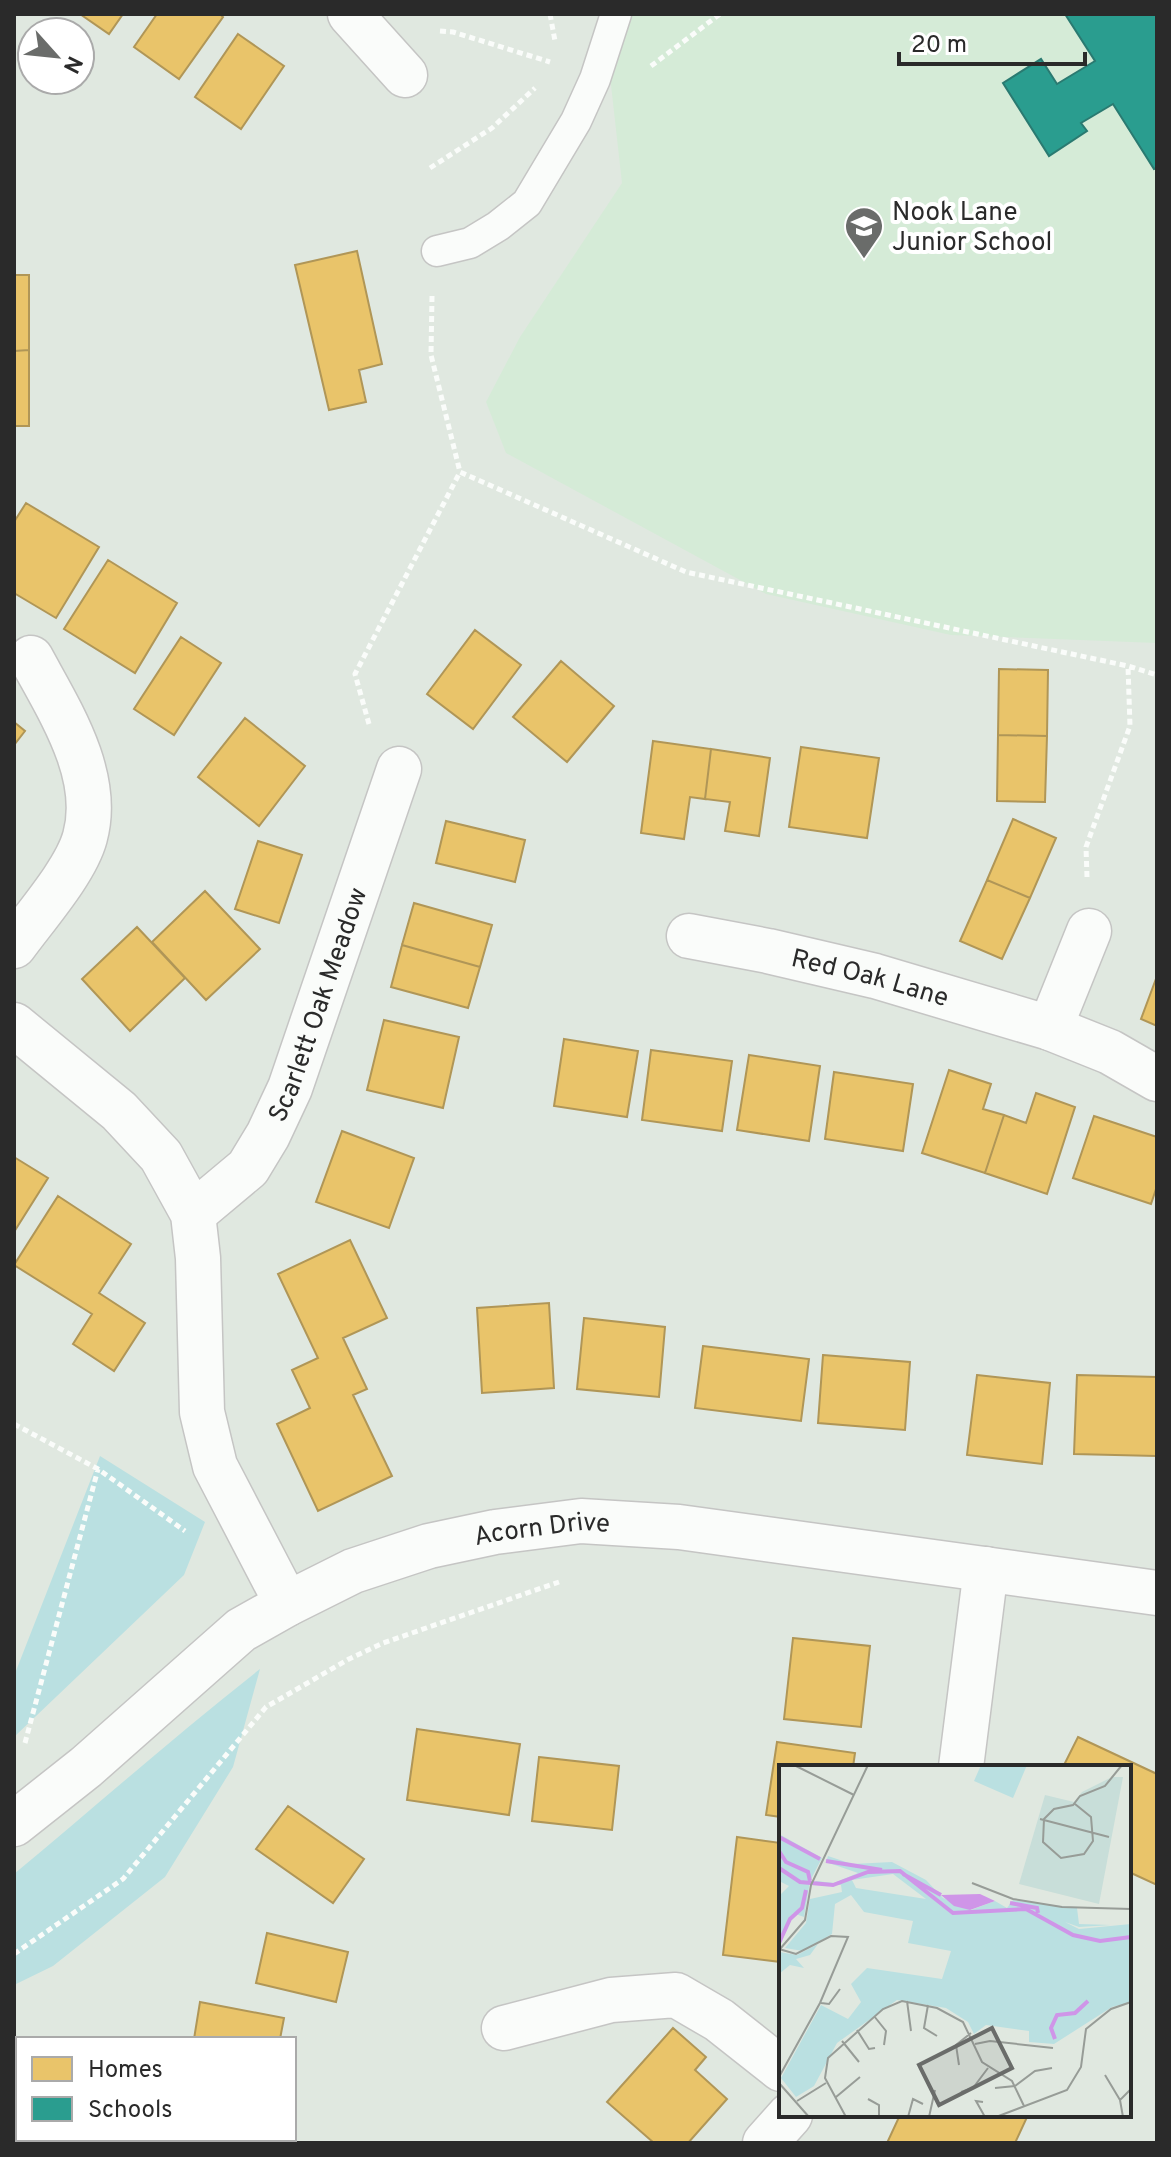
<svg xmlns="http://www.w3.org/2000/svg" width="1171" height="2157" viewBox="0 0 1171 2157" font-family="Overpass,sans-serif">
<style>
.education{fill:#d5ebd7}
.green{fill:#bae0e1}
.homes{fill:#e9c46a;stroke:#b09657;stroke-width:2}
.schools{fill:#2a9d8f;stroke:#2a7a71;stroke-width:2}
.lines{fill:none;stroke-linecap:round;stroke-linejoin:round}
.service-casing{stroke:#c5c5c4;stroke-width:33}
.minor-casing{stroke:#c5c5c4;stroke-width:47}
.path{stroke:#fafcfa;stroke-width:5;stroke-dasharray:6 4;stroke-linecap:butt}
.service{stroke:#fafcfa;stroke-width:30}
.minor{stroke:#fafcfa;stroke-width:44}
.labels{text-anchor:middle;stroke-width:8;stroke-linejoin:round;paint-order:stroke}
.poi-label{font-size:26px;fill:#2a2a2a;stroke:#fff;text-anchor:start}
.street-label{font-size:26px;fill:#2a2a2a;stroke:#fff}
.inset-river{fill:none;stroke:#cf95e8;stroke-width:4}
.inset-road{fill:none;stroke:#979c97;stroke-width:2}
.view{fill:#6a6c6a;fill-opacity:0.15;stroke:#6a6c6a;stroke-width:4}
.inset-edge{fill:none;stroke:#2a2a2a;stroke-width:4}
</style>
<rect width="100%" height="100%" fill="#e0e8e0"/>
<path class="education" d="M603 14H1157V643L951 635 766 594 506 453 486 402 520 337 622 183Z"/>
<path class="green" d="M100 1456 205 1522 184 1575 14 1737V1676Z
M260 1669 233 1767 165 1877 53 1966 14 1985V1874C96 1806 176 1735 260 1669Z"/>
<path class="homes" d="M80 14H123L109 34Z
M157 14H220L223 17 179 79 134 47Z
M238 34 284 66 241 129 195 97Z
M357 251 382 364 359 370 366 402 329 410 295 265Z
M14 275H29V350L14 351Z
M29 350V426H14V351Z
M26 503 99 547 56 618 14 593V522Z
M108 560 177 603 135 673 64 629Z
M475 630 521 665 473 729 427 694Z
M181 637 221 663 174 735 134 709Z
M561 661 614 706 567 762 513 717Z
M999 669 1048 670 1047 736 998 735Z
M245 718 305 766 259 826 198 777Z
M14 722 25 731 14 745Z
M998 735 1047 736 1045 802 997 801Z
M653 741 711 749 705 799 690 797 684 839 641 833Z
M801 747 879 758 867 838 789 827Z
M711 749 770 758 759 836 725 831 730 802 705 799Z
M1013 819 1056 838 1030 898 987 880Z
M446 821 525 840 515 882 436 863Z
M258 841 302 855 279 923 235 909Z
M987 880 1030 898 1002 959 960 941Z
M205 891 260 949 206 1000 152 942Z
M414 903 492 925 480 967 402 945Z
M137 927 185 978 130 1031 82 979Z
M402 945 480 967 468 1008 391 987Z
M1157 976V1026L1141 1019Z
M384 1020 459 1037 443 1108 367 1090Z
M564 1039 638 1051 627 1117 554 1106Z
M651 1050 732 1061 722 1131 642 1120Z
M749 1055 820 1066 809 1141 737 1130Z
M949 1070 991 1084 983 1109 1004 1115 985 1173 922 1153Z
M834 1072 913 1084 903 1151 825 1139Z
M1036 1093 1075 1107 1047 1194 985 1173 1004 1115 1026 1123Z
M1094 1116 1157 1137V1186L1151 1204 1073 1178Z
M342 1131 414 1158 389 1228 316 1202Z
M14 1157 48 1178 14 1232Z
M58 1196 131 1244 99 1293 145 1323 114 1371 73 1344 92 1314 14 1265Z
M350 1240 387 1318 343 1338 367 1389 353 1395 392 1476 318 1511 277 1424 310 1408 292 1370 318 1358 278 1274Z
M549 1303 554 1388 482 1393 477 1308Z
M584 1318 665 1327 659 1397 577 1389Z
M703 1346 809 1359 801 1421 695 1408Z
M823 1355 910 1362 905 1430 818 1423Z
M977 1375 1050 1383 1042 1464 967 1455Z
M1077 1375 1157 1377 1156 1456 1074 1454Z
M793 1638 870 1646 861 1727 784 1719Z
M417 1729 520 1744 509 1815 407 1800Z
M1078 1737 1157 1774V1885L1129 1872V1767H1063Z
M777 1742 855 1753 853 1767H781V1817L766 1815Z
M539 1757 619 1766 612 1830 532 1821Z
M288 1806 364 1859 333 1903 256 1849Z
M737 1837 781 1843V1962L723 1955Z
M267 1933 348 1952 336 2002 256 1983Z
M200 2002 284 2018 280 2039H194Z
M673 2028 706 2057 695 2070 727 2099 688 2143H654L607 2102Z
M900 2115H1028L1015 2143H887Z
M35 2139H155L153 2143H33Z"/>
<path class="schools" d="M1065 14H1157V168L1154 169 1113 104 1081 123 1087 131 1049 156 1003 83 1041 59 1057 84 1095 61Z"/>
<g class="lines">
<defs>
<path id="service" d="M437 251 470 243 498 226 527 203 576 121 595 79 616 14"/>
<g id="minor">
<path d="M350 14 405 75"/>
<path id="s1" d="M689 936 768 951 875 976 1050 1028 1110 1052 1157 1079"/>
<path d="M14 946C35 917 76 871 85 837 102 775 59 710 31 658"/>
<path d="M14 1025 119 1111 161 1156 193 1214 198 1258 202 1412 215 1466 287 1604"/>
<path d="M1050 1028 1089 931"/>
<path id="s2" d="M193 1214 248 1168 268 1135 290 1088 399 769"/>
<path d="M961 1767 986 1569"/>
<path id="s3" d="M14 1824 86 1767 241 1630 287 1604 353 1571 429 1546 495 1532 581 1521 679 1527 1157 1593"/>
<path d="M504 2028 611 2000 676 1995 719 2020 781 2069"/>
<path d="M765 2143 790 2115"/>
</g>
</defs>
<use href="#service" class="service-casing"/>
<use href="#minor" class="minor-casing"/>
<path class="path" d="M550 14 555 41
M440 31 453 32 550 62
M651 66 720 14
M430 168 492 128 535 88
M432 296 431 355 460 472 686 572 1128 666 1157 675
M369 724 355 674 460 472
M1087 877 1086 847 1130 726 1128 666
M14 1424 98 1469 185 1531
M25 1743 98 1469
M14 1954 123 1879 266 1707 349 1659 383 1643 559 1582"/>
<use href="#service" class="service"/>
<use href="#minor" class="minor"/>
</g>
<defs>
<symbol id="school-pin" viewBox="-11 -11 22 30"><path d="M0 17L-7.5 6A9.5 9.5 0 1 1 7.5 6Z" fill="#6a6c6a" stroke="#fff"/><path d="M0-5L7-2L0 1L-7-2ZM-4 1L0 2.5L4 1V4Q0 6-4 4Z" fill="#fff"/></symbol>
</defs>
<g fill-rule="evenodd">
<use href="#school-pin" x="842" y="204" width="44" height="60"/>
</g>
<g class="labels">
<g class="poi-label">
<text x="892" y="220">Nook Lane<tspan x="892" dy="30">Junior School</tspan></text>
</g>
<g class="street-label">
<text dy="9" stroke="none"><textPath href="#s1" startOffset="186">Red Oak Lane</textPath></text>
<text dy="9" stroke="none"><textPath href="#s2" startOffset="250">Scarlett Oak Meadow</textPath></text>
<text dy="9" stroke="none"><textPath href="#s3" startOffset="620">Acorn Drive</textPath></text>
</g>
</g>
<g transform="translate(779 1765)">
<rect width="352" height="352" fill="#e0e8e0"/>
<path d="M202 0H248L234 33 195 16ZM0 69 43 93 31 116 25 152 14 148 0 182V131L10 121 0 116ZM49 91 73 99 113 97 147 115 164 133 192 145 216 136 228 143 234 135 298 143 300 159 332 160 300 162 286 157 300 164 352 159V237L333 242 275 279 250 277V266L207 260 195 269 189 257 167 243 118 235 58 278 35 321 17 332 2 313 42 240 69 254 82 237 72 219 88 203 163 214 172 186 129 178 134 156 85 147 72 130 56 139 53 169 24 186 6 183 27 158 31 134 63 127 62 120H35L37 116 55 118 79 108 47 97ZM114 109 147 134 77 123 73 115ZM39 179 31 190 17 194 25 203 11 200 0 209V187L18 190Z" fill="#bae0e1" fill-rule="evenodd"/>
<path d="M333 12H344L320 139 240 119 266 30 295 37 303 27Z" fill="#c8ded9"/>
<path d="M201 129 216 136 191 145 175 141 162 130Z" fill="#cf95e8"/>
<path class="inset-river" d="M0 72 41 94M0 86 7 97 29 107 31 116M47 96 103 105M0 103 21 117 54 120 89 107 121 106 174 148 247 144 294 170 321 176 352 172M124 109 162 130M231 138 258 143 259 148M0 178 11 154 23 143 27 125M276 274 272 263 278 250 296 248 309 236"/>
<path class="inset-road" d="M15 0 75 30M296 39 312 52 314 76 305 89 282 93 264 77 265 54 275 44 294 40 301 31 326 21 343 0M261 54 330 72M193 118 234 134 283 142 352 144M1 184 26 155 32 120 89 0M128 236 132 266M42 238 50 239 61 224M149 240 145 263 158 271M95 251 107 266 105 280M78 265 90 284 96 283M63 276 80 297M196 279 211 276 274 283M180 300 177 280 192 268M326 310 341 335M0 312 41 238 69 172 52 171 17 189 0 184M0 318 30 352M216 323 236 321 256 306 273 303M182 327 194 323 209 303M57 332 81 312M89 334 100 340V352M18 336 47 318M204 337 197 336 206 352M67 352 46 313 49 293 104 244 123 236 158 243 184 257 203 297 233 316 245 341M129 352 134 334 144 339M150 352 156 325M217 352 288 325 302 302 307 264 332 244 352 237M344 352 341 335 352 324"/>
<path class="view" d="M213 263 233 303 160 340 140 300Z"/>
<rect width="352" height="352" class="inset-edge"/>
</g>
<rect width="1171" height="2157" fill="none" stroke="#2a2a2a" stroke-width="32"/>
<rect x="16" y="2037" width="280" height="104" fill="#ffffff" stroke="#aaaaaa" stroke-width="2"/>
<rect x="32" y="2057" width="40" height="24" fill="#e9c46a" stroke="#aaaaaa" stroke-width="2"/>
<text x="88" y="2077" font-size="24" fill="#2a2a2a">Homes</text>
<rect x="32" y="2097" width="40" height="24" fill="#2a9d8f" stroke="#aaaaaa" stroke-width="2"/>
<text x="88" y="2117" font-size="24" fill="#2a2a2a">Schools</text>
<g transform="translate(56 56) rotate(117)"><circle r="38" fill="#ffffff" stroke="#aaaaaa" stroke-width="2"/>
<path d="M0-6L14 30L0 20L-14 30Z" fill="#6a6c6a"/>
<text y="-12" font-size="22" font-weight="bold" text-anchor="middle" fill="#2a2a2a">N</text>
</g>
<path d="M899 52v12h186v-12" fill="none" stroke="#2a2a2a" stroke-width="4"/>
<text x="911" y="52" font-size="24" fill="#2a2a2a" stroke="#ffffff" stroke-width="6" paint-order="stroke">20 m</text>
</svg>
